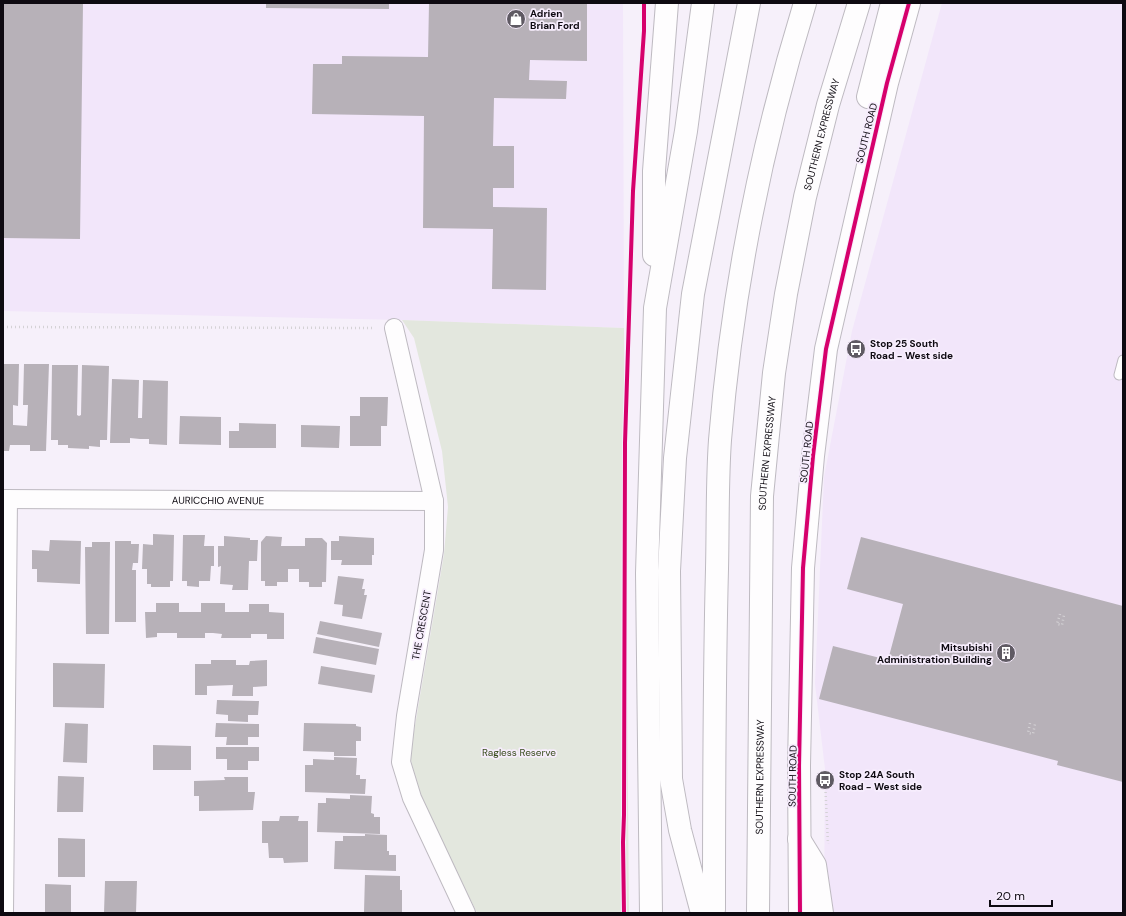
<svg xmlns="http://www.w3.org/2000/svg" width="1126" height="916" viewBox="0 0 1126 916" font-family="'DM Sans',sans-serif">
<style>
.built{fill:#f2e6fa}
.green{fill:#e3e7de}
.building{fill:#b7b1b8}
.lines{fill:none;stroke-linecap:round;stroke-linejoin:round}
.lane-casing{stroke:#bebac1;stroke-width:11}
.street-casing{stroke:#bebac1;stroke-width:20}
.highway-casing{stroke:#bebac1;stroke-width:24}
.path{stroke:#d4d2d5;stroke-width:2.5;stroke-dasharray:1 3;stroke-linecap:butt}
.lane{stroke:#fefdfe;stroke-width:9}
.street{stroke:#fefdfe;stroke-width:18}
.highway{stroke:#fefdfe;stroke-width:22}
.cycleway-casing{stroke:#f7edfd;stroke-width:6}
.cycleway{stroke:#d6006c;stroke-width:4}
.labels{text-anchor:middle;stroke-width:3.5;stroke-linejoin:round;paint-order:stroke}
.poi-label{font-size:10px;font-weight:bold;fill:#0e0a11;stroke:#f7edfd;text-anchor:start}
.street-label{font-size:10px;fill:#0e0a11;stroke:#f7edfd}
.park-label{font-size:10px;fill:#364a1a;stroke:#f7edfd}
</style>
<rect width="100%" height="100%" fill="#f6f0fa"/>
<path class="built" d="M3 3H623L624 328 402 320 3 311Z
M942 3H1123V913H824L825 769 815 684 824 477 852 331Z"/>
<path class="green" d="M402 320 624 328 629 913H477L417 790 410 755 444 554 448 507 442 451 414 338Z"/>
<path class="building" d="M3 3H83L80 239 3 238Z
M266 3H389V9L266 8Z
M429 3H587V61L530 60 529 80 567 81 566 99 494 98 493 146H514V188H493V207L547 208 546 290 492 289 493 229 423 228 424 116 312 114 313 64H342V56L428 57Z
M3 364H19L18 406 13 405V425L27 426 28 405H23L24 364H49L46 451H30V445H10L9 451H3Z
M52 365H78L77 415 79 416 81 415 82 365 109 366 107 440H100V447L89 446V449L68 448V445H58V440H51Z
M112 379 139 380 138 418H142L143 380 168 381 167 445 149 444V439H140L130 438V443H110Z
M360 397H388L387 426H381V446H350V416H360Z
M180 416 221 417V445L179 444Z
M239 423 276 424V448H229V431H239Z
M301 425 340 426 339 448 301 447Z
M153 534 174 535 173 581H170V587H151V584H147V569H142L143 544 153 545Z
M183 535H205L204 546H214V566H211L210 581H199V587L187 586V581H182Z
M224 536 250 538V540H258L257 561H249L248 590H232L233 585 220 584 221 566 218 567V546H224Z
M266 536 282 537 281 546H305V538H322L327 543 326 582H322V587H309V582H299V569H288V582H277V586H265V581H261V542Z
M339 536 374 538V555H372V565H341L342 560H331V541H339Z
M861 537 1123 606V782L1057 765 1058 761 819 699 833 646 888 660 903 604 847 589Z
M50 540 81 541 80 584 37 582V569H32V550L49 551Z
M115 541H131V544H139L138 563H133L132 570H136V622H115Z
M92 542H110L109 634H86L85 547H92Z
M338 576 364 579 362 589H365L364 595H367L362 619 342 616 343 605 334 604Z
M156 603H179V612H201V603H225V612H249V604H269V612L284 613V639H267V634H251V638H221L222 634 213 633H205V638H177V633H157V637L146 638 145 612H156Z
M320 621 382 633 379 647 317 634Z
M316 637 379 649 376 665 313 653Z
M211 660H236V665H249L250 661 267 660V686L253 687V696H232L233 685 207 686V695H195V664H211Z
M53 663 105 664 104 708 53 707Z
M321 666 375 675 372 693 318 684Z
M217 700 259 701 258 715H248V722L228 721V715L216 714Z
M65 723 88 724 87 763 63 762Z
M216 723 259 724V737H248V745H226L227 737H215Z
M304 723 356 724V726L361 727V741H356V756H334V752L303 751Z
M153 745 191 746V770H153Z
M216 747H259V761H248V770H227V759H216Z
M334 757 357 758 356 775H360V779H366L365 794 305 792V765H313V759L334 760Z
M58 776 84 777 83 812H57Z
M224 777H248V792H255L253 810 199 811V796H194V781L225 780Z
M350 795 372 796 371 813 374 814V817H380V834L317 832 318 803H326V798L350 799Z
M280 816H299L298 821H308V862L284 863 283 858H269L268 843H262V821H279Z
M365 834 387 835V851H389V855H396V871L334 869 335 841H343V836H365Z
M58 838 85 839V877H58Z
M365 875 400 876V890H402V913L364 912Z
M105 881H137L136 913H104Z
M45 884 71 885V913H45Z"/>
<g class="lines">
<defs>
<path id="lane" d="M1119 375 1123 360"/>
<g id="street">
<path d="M394 328 434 501V550L406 716 401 762 412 798 466 913"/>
<path id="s1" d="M3 499 434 501"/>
<path d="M4 913 8 499"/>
</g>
<g id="highway">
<path d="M868 97 892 3"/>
<path d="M654 255V171L667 3"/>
<path d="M799 839 815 865 822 913"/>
<path d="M714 910C714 796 714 683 717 569 718 527 717 483 720 440 732 291 761 146 805 3"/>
<path d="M651 913 647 573 655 308 686 131 703 3"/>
<path d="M702 913 680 830 671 779 669 571 675 458 693 294 749 3"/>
<path id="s2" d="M758 913 762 496 774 373 786 294 805 197 828 105 859 3"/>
<path d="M800 913 799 766 803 568 813 456 826 349 887 83 909 3"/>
</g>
</defs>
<use href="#lane" class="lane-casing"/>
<use href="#street" class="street-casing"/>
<use href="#highway" class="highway-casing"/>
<path class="path" d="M3 327 375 328
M1060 614 1057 624 1062 625 1064 615
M1030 723 1028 733 1033 734 1035 724
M825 780 828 844"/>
<use href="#lane" class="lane"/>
<use href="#street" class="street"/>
<use href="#highway" class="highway"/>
<defs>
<path id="cycleway" d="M624 913 623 842 624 815 625 443 633 191 644 31V3
M800 913 799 766 803 568 813 456 826 349 887 83 909 3"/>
</defs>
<use href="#cycleway" class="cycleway-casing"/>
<use href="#cycleway" class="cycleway"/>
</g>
<defs>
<symbol id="shop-disc" viewBox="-11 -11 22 22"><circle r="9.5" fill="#5f5a63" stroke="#f7edfd"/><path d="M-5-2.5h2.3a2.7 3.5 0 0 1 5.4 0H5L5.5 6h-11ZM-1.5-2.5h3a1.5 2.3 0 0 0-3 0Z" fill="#fff"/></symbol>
<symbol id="bus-disc" viewBox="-11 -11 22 22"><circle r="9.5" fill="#5f5a63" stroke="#f7edfd"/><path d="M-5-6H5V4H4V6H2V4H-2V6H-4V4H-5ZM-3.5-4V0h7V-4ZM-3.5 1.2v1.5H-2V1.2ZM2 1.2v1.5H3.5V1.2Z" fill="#fff"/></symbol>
<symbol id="building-disc" viewBox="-11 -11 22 22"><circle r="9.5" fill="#5f5a63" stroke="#f7edfd"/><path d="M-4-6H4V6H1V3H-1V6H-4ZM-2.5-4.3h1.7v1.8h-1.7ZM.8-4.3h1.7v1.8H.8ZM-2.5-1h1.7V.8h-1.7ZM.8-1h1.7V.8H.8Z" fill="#fff"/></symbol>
</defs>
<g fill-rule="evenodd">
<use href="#shop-disc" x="505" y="8" width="22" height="22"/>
<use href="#bus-disc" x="845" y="338" width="22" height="22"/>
<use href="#building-disc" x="995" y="642" width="22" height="22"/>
<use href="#bus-disc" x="814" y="769" width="22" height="22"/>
</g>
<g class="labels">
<g class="poi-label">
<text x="530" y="17">Adrien<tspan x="530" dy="12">Brian Ford</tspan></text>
<text x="870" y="347">Stop 25 South<tspan x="870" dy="12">Road - West side</tspan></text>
<text x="992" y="651" text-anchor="end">Mitsubishi<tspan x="992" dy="12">Administration Building</tspan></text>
<text x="839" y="778">Stop 24A South<tspan x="839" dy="12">Road - West side</tspan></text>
</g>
<g class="street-label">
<text transform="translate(866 133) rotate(-76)" y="4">SOUTH ROAD</text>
<text dy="4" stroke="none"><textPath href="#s2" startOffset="784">SOUTHERN EXPRESSWAY</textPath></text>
<text transform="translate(806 452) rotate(-84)" y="4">SOUTH ROAD</text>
<text dy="4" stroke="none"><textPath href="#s2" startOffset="460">SOUTHERN EXPRESSWAY</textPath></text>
<text dy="4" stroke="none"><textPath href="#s1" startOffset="215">AURICCHIO AVENUE</textPath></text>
<text transform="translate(421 625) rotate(-80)" y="4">THE CRESCENT</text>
<text transform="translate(792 776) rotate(-89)" y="4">SOUTH ROAD</text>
<text dy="4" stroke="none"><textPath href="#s2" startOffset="136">SOUTHERN EXPRESSWAY</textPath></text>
</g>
<g class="park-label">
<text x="519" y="756">Ragless Reserve</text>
</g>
</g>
<rect width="1126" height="916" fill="none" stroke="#0e0a11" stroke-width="8"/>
<path d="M990 900v6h62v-6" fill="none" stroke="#0e0a11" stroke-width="2"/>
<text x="996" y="900" font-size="12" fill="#0e0a11" stroke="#f7edfd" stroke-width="3" paint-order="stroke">20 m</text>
</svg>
